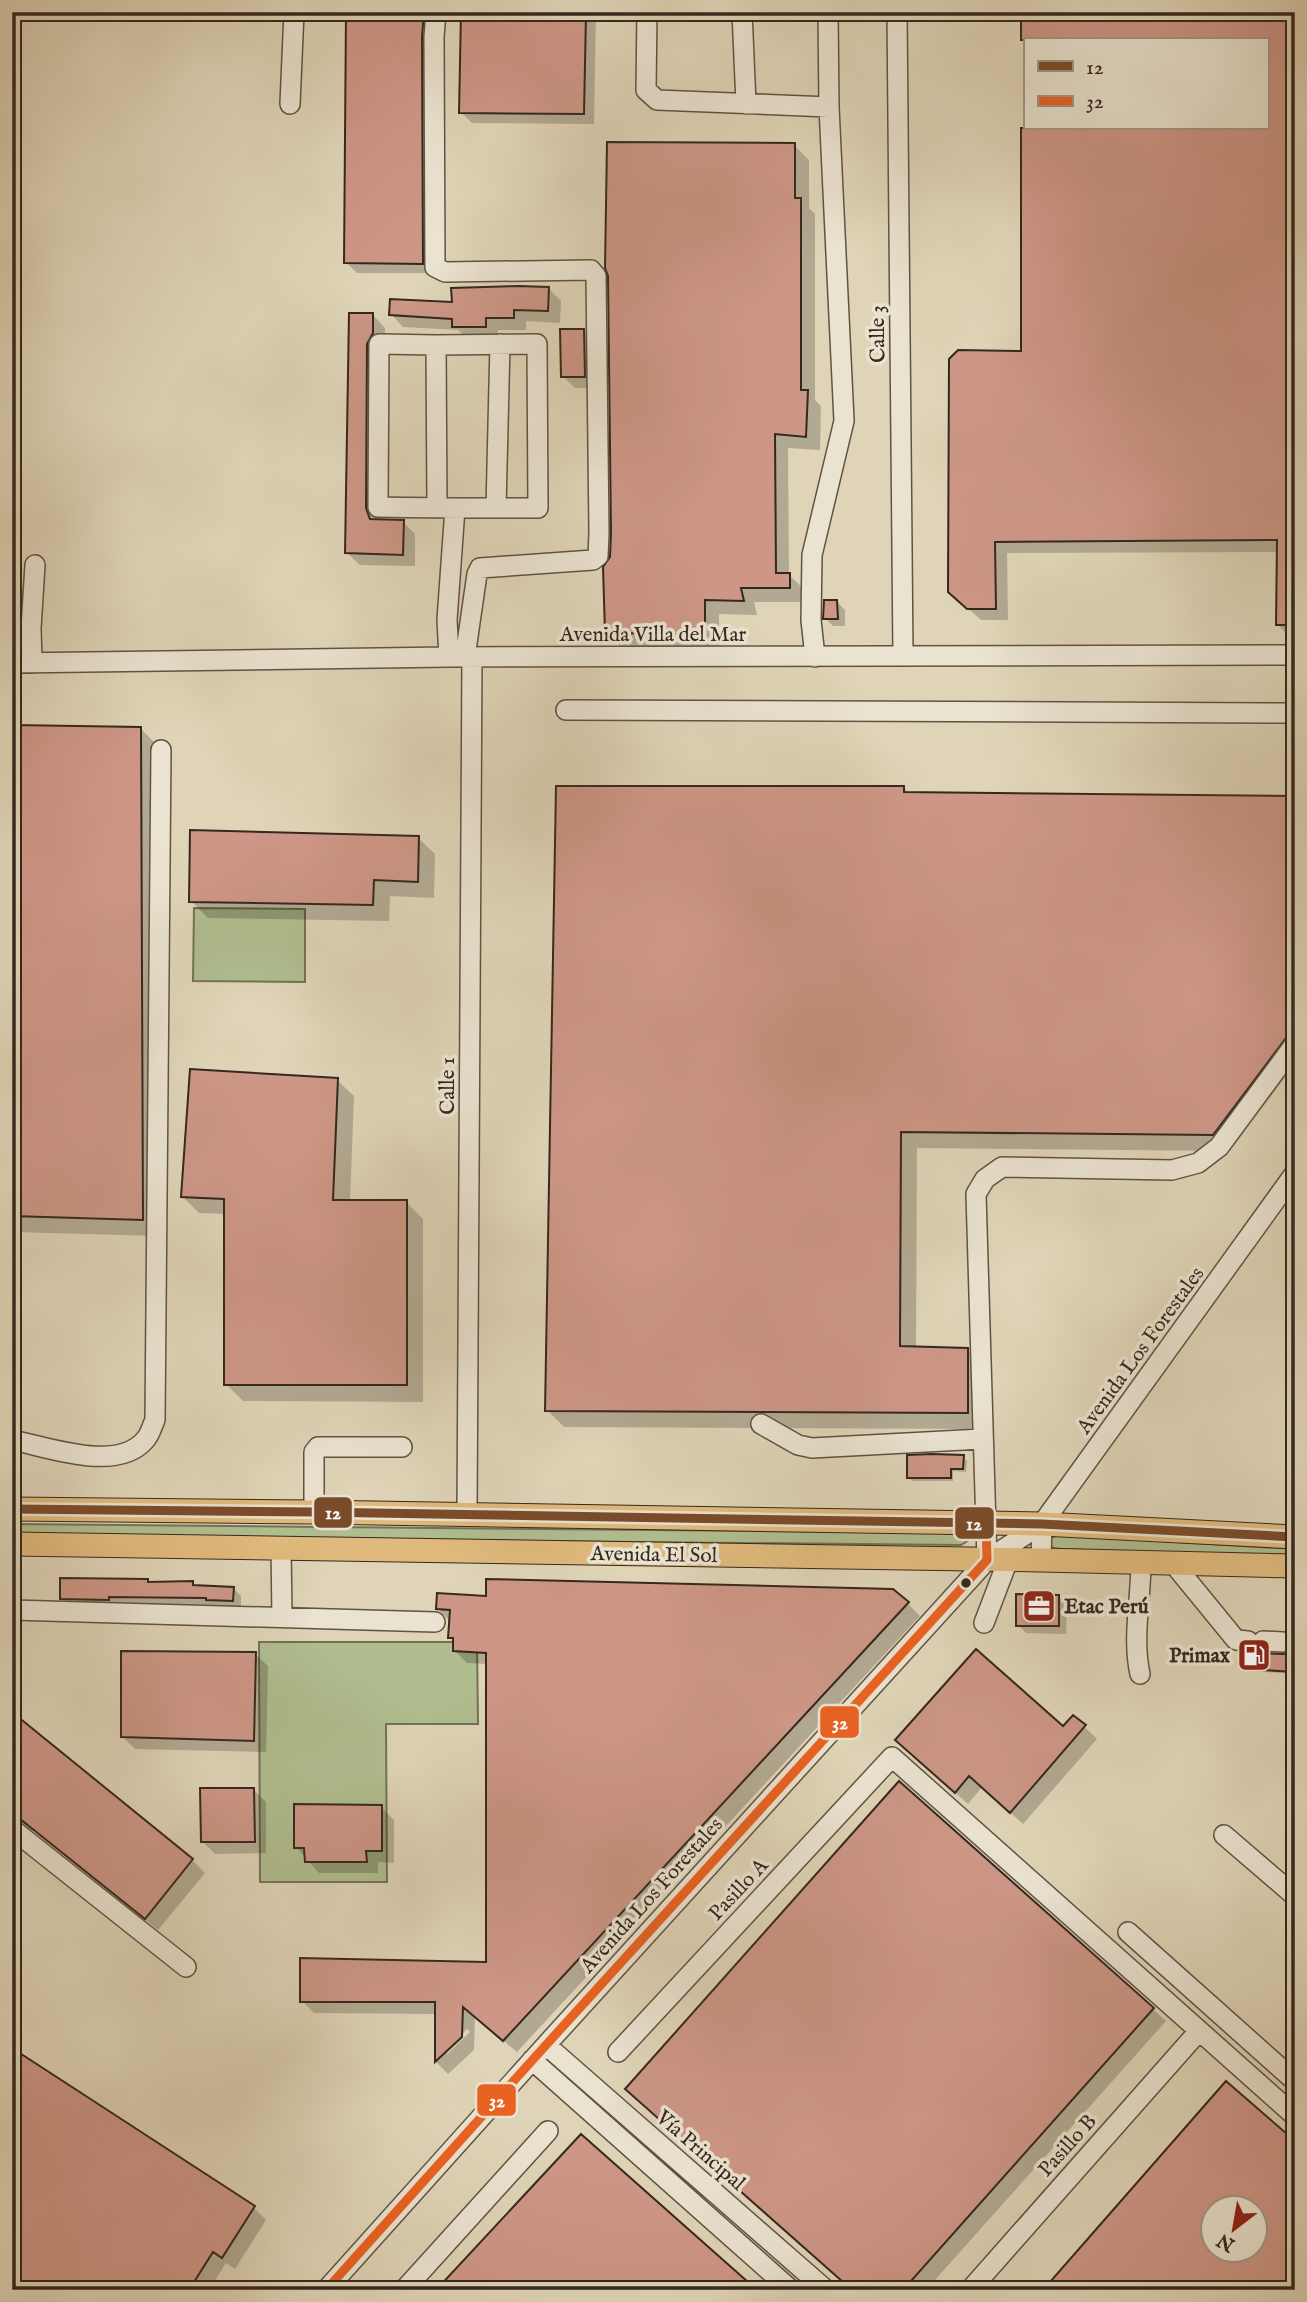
<svg xmlns="http://www.w3.org/2000/svg" width="1307" height="2302" viewBox="0 0 1307 2302" font-family="'IM FELL English',serif">
<style>
.green{fill:#b0bd8f;stroke:#727256;stroke-width:2}
.shadow{fill:#0003;fill-rule:evenodd}
.building{fill:#cd9686;stroke:#35281e;stroke-width:2;fill-rule:evenodd}
.lines{fill:none;stroke-linecap:round;stroke-linejoin:round}
.minor-casing{stroke:#605344;stroke-width:22}
.major-casing{stroke:#35281e;stroke-width:25}
.minor{stroke:#eae3d0;stroke-width:19}
.major{stroke:#e0ba7c;stroke-width:23}
.bus-1-casing{stroke:#eae3d0;stroke-width:14}
.bus-2-casing{stroke:#eae3d0;stroke-width:14}
.bus-1{stroke:#7a4b2a;stroke-width:9}
.bus-2{stroke:#e96222;stroke-width:9}
.bus-dot{fill:#35281e;stroke:#eae3d0;stroke-width:2.5}
.labels{text-anchor:middle;stroke-width:7;stroke-linejoin:round;paint-order:stroke}
.street-label{font-size:21px;fill:#35281e;stroke:#eae3d0}
.poi-label{font-size:21px;font-weight:bold;fill:#35281e;stroke:#eae3d0;text-anchor:start}
.line-badge{stroke:#eae3d0;stroke-width:2.5}
.badge-label{font-size:19px;text-anchor:middle;font-weight:bold;fill:#fff}
</style>
<rect width="100%" height="100%" fill="#dfd4b7"/>
<filter id="stains"><feTurbulence type="fractalNoise" baseFrequency=".00286" numOctaves="4"/><feColorMatrix values="0 0 0 0 .2 0 0 0 0 .09 0 0 0 0 .02 0 0 0 .5 -.17"/></filter>
<radialGradient id="worn" r=".72"><stop offset=".6" stop-color="#630" stop-opacity="0"/><stop offset="1" stop-color="#630" stop-opacity=".3"/></radialGradient>
<path class="green" d="M194 908 305 909V982L193 981Z
M12 1524 964 1533 969 1535V1540L961 1545 12 1536Z
M1058 1535 1295 1549V1558L1060 1549 1054 1548 1051 1546V1538Z
M259 1642H477L478 1724H386L387 1882H260Z"/>
<path class="shadow" d="M348 12H434L433 273H357L346 262Z
M463 12H596L594 124 472 123 461 112Z
M1023 12H1295V637H1290L1277 624 1278 552 1007 553 1008 620H981L963 604 1023 353ZM1025 40H1267V128H1025Z
M794 145 809 160V208L815 214V400L821 406 820 450 788 448 789 575 804 589 803 602H754L757 615 719 614V648L621 647 606 632Z
M549 289 561 301 560 323 526 321V330H498V338H466L458 330 403 327 391 314Z
M351 315H373L385 328V346L378 357 377 521 403 522 415 534V566L360 565 347 553Z
M584 331 596 343 597 388H575L563 376Z
M837 602 845 610V626H833L825 618Z
M12 727 141 729 158 746 159 1236 12 1232Z
M903 787 910 794 1295 798V1064L1230 1151 917 1148 916 1349 968 1350 984 1367V1429L564 1427 547 1410Z
M418 838 435 854 434 898 390 896 389 921 208 918 191 901Z
M337 1080 354 1096 350 1202H406L423 1219V1402L243 1401 226 1384V1214L199 1213 182 1196Z
M963 1457 967 1461 966 1472 953 1471V1481H912L908 1477Z
M147 1581 150 1584 192 1583 195 1586 233 1588 241 1596V1609L216 1607 214 1605 116 1604 70 1606 62 1598Z
M1059 1597 1067 1605 1066 1634 1026 1633 1018 1625Z
M907 1603 920 1616 517 2052 475 2017 474 2050 448 2074 436 2062V2014L314 2013 302 2001 488 1964 487 1664 467 1663 455 1651V1642L450 1637 451 1622 438 1609ZM467 2029 470 2032 447 2054V2049Z
M1295 1649V1674L1251 1671 1248 1668 1262 1655H1289Z
M255 1654 268 1666 266 1752 135 1749 123 1737Z
M12 1714 192 1860 205 1873 158 1930 34 1831 25 1829 12 1819Z
M1074 1717 1097 1739 1023 1824 982 1787 968 1804 910 1752 1064 1729Z
M899 1784 1166 2021 926 2290H853Z
M253 1789 266 1802V1853L215 1854 202 1841Z
M381 1807 394 1820V1863L378 1862V1873H319L296 1847Z
M1295 2143V2290H1045ZM1212 2208H1254V2250H1212Z
M253 2207 266 2220 235 2269 226 2263 209 2290H12Z"/>
<path class="building" d="M346 12H424L422 37 423 264 344 263Z
M461 12 586 14 584 114 459 113Z
M1021 12H1295V625H1276L1277 540 995 542 996 609H967L948 592 949 359 958 350 1021 351V128H1267V40H1021Z
M607 142 795 143V198H801V390H808L806 437 775 434 776 573H790V588H741L744 601 705 600V634L605 633 603 567 610 557 611 533 608 276 605 268Z
M518 286 549 287 548 311 514 310V318H486V327H452V319L389 315 390 299 452 302 451 288Z
M349 313H373V333L367 344 366 508 370 519 404 520 403 555 345 553Z
M560 329H584L585 377H561Z
M824 600H837L838 619H823Z
M12 725 141 727 143 1220 12 1216Z
M556 786H904V792L1295 796V1026L1213 1135 901 1132 900 1346 968 1348V1413L545 1411Z
M190 830 419 836 418 882 374 880 373 905 189 902Z
M190 1069 338 1078 333 1200H407V1385H224V1199L181 1197Z
M932 1454 964 1455 963 1469H951V1478H907V1455Z
M60 1578 148 1579V1582L193 1581V1585L234 1587 233 1601 206 1600V1598L109 1597V1600L60 1599Z
M486 1579 893 1589 909 1602 503 2041 463 2007 462 2037 435 2062V2002H300V1958L486 1962V1653L453 1651V1638H448L450 1610 436 1609 437 1593 486 1596Z
M1016 1594 1059 1595V1626H1016Z
M1295 1644V1672L1246 1669 1247 1653 1255 1650 1262 1653 1283 1654 1289 1653Z
M976 1649 1063 1726 1073 1715 1086 1725 1010 1813 969 1776 955 1793 895 1740Z
M121 1651 256 1652 254 1741 121 1737Z
M12 1712 193 1859 145 1919 20 1819 12 1817Z
M899 1781 1154 2008 903 2290H852L625 2089Z
M200 1788H254L255 1842H201Z
M294 1804 382 1805V1851H366L367 1862H305L304 1848H294Z
M12 2048 255 2206 222 2258 213 2252 189 2290H12Z
M1226 2081 1295 2141V2290H1043ZM1213 2208H1255V2250H1213Z
M581 2134 757 2290H436Z"/>
<g class="lines">
<defs>
<path id="minor" d="M436 12 434 37 435 267 445 272 591 270 596 276 599 533 598 556 593 560 480 568 477 574 465 657
M647 12 646 90 657 100 829 107
M742 12 746 104
M897 12 903 656
M290 104 294 12
M436 345 379 344 378 507C431 508 485 508 538 508L537 344 436 345 437 508
M496 508 500 344
M449 657 447 620 455 508
M815 657 811 620 812 555 844 421 829 107 828 12
M12 663 449 657 1295 655
M32 663 31 628 35 565
M566 710 1295 713
M761 1424 798 1445 812 1448 982 1439
M12 1440C48 1447 117 1473 145 1440 150 1435 152 1426 155 1420L161 750
M314 1512V1452L318 1447H402
M467 1514 472 657
M281 1548 282 1617
M987 1560 1042 1524
M1041 1560 1042 1524 1295 1173
M1173 1563 1236 1640 1248 1641
M12 1610 435 1622
M984 1623 1008 1560
M1263 1641 1283 1642
M1140 1674C1132 1637 1141 1600 1141 1562
M12 1829 186 1967
M1224 1835 1295 1896
M1128 1932 1295 2081
M546 2045 826 2290
M618 2052 892 1757 1295 2116
M532 2060 791 2290
M326 2290 546 2045 987 1560 976 1194 985 1179 1002 1167 1172 1170 1198 1163 1219 1147 1295 1044
M404 2290 548 2131
M970 2290 1199 2031"/>
<path id="major" d="M12 1509 314 1512 1042 1524 1295 1537
M12 1544 1041 1560 1295 1566"/>
</defs>
<use href="#minor" class="minor-casing"/>
<use href="#major" class="major-casing"/>
<use href="#minor" class="minor"/>
<use href="#major" class="major"/>
<defs>
<path id="bus-1" d="M12 1509 314 1512 1042 1524 1295 1537"/>
<path id="bus-2" d="M326 2290 546 2045 987 1560 986 1524"/>
</defs>
<use href="#bus-1" class="bus-1-casing"/>
<use href="#bus-2" class="bus-2-casing"/>
<use href="#bus-1" class="bus-1"/>
<use href="#bus-2" class="bus-2"/>
</g>
<defs>
<symbol id="office-square" viewBox="-11 -11 22 22"><rect x="-9" y="-9" width="18" height="18" rx="4" fill="#8f2418" stroke="#eae3d0"/><path d="M-6-3h4V-5.5h4V-3h4V5H-6ZM-1-4.5V-3h2v-1.5ZM-6 0V1H6V0Z" fill="#fff"/></symbol>
<symbol id="fuel-square" viewBox="-11 -11 22 22"><rect x="-9" y="-9" width="18" height="18" rx="4" fill="#8f2418" stroke="#eae3d0"/><path d="M-5.5-6h7V0h2V4h1.3V-2.5L3-4.5l.8-.8L6-3V5H2.5V1h-1V6h-7ZM-4.2-4.7v3.2H.2V-4.7Z" fill="#fff"/></symbol>
</defs>
<g fill-rule="evenodd">
<use href="#office-square" x="1020" y="1587" width="38" height="38"/>
<use href="#fuel-square" x="1235" y="1636" width="38" height="38"/>
</g>
<circle class="bus-dot" cx="966" cy="1583" r="6"/>
<g class="labels">
<g class="street-label">
<text transform="translate(877 334) rotate(-91)" y="7">Calle 3</text>
<text x="653" y="641">Avenida Villa del Mar</text>
<text transform="translate(447 1086) rotate(-90)" y="7">Calle 1</text>
<text transform="translate(1140 1350) rotate(-54)" y="7">Avenida Los Forestales</text>
<text transform="translate(654 1554) rotate(1)" y="7">Avenida El Sol</text>
<text transform="translate(738 1889) rotate(-47)" y="7">Pasillo A</text>
<text transform="translate(651 1895) rotate(-48)" y="7">Avenida Los Forestales</text>
<text transform="translate(1067 2145) rotate(-48)" y="7">Pasillo B</text>
<text transform="translate(701 2150) rotate(41)" y="7">Vía Principal</text>
</g>
<g class="poi-label">
<text x="1064" y="1613">Etac Perú</text>
<text x="1230" y="1662" text-anchor="end">Primax</text>
</g>
</g>
<g class="line-badge">
<rect x="313" y="1496" width="40" height="33" rx="7" fill="#7a4b2a"/>
<rect x="954" y="1506" width="41" height="34" rx="7" fill="#7a4b2a"/>
<rect x="819" y="1705" width="41" height="34" rx="7" fill="#e96222"/>
<rect x="476" y="2083" width="41" height="34" rx="7" fill="#e96222"/>
</g>
<g class="badge-label">
<text x="333" y="1519">12</text>
<text x="974" y="1530">12</text>
<text x="840" y="1729">32</text>
<text x="497" y="2107">32</text>
</g>
<rect width="1307" height="2302" fill="none" stroke="#dfd4b7" stroke-width="42"/>
<rect x="14" y="14" width="1279" height="2274" fill="none" stroke="#35281e" stroke-width="3.5"/>
<rect x="21" y="21" width="1265" height="2260" fill="none" stroke="#35281e" stroke-width="2"/>
<rect x="1024" y="38" width="245" height="91" fill="#eae3d0" stroke="#a29889" stroke-width="2"/>
<rect x="1038" y="61" width="35" height="10" fill="#7a4b2a" stroke="#a29889" stroke-width="2"/>
<text x="1086" y="74" font-size="21" fill="#35281e">12</text>
<rect x="1038" y="96" width="35" height="10" fill="#e96222" stroke="#a29889" stroke-width="2"/>
<text x="1086" y="108" font-size="21" fill="#35281e">32</text>
<g transform="translate(1234 2229) rotate(211)"><circle r="33" fill="#eae3d0" stroke="#a29889" stroke-width="2"/>
<path d="M0-5L12 26L0 18L-12 26Z" fill="#8f2418"/>
<text y="-10" font-size="19" font-weight="bold" text-anchor="middle" fill="#35281e">N</text>
</g>
<rect width="100%" height="100%" filter="url(#stains)"/>
<rect width="100%" height="100%" fill="url(#worn)"/>
</svg>
